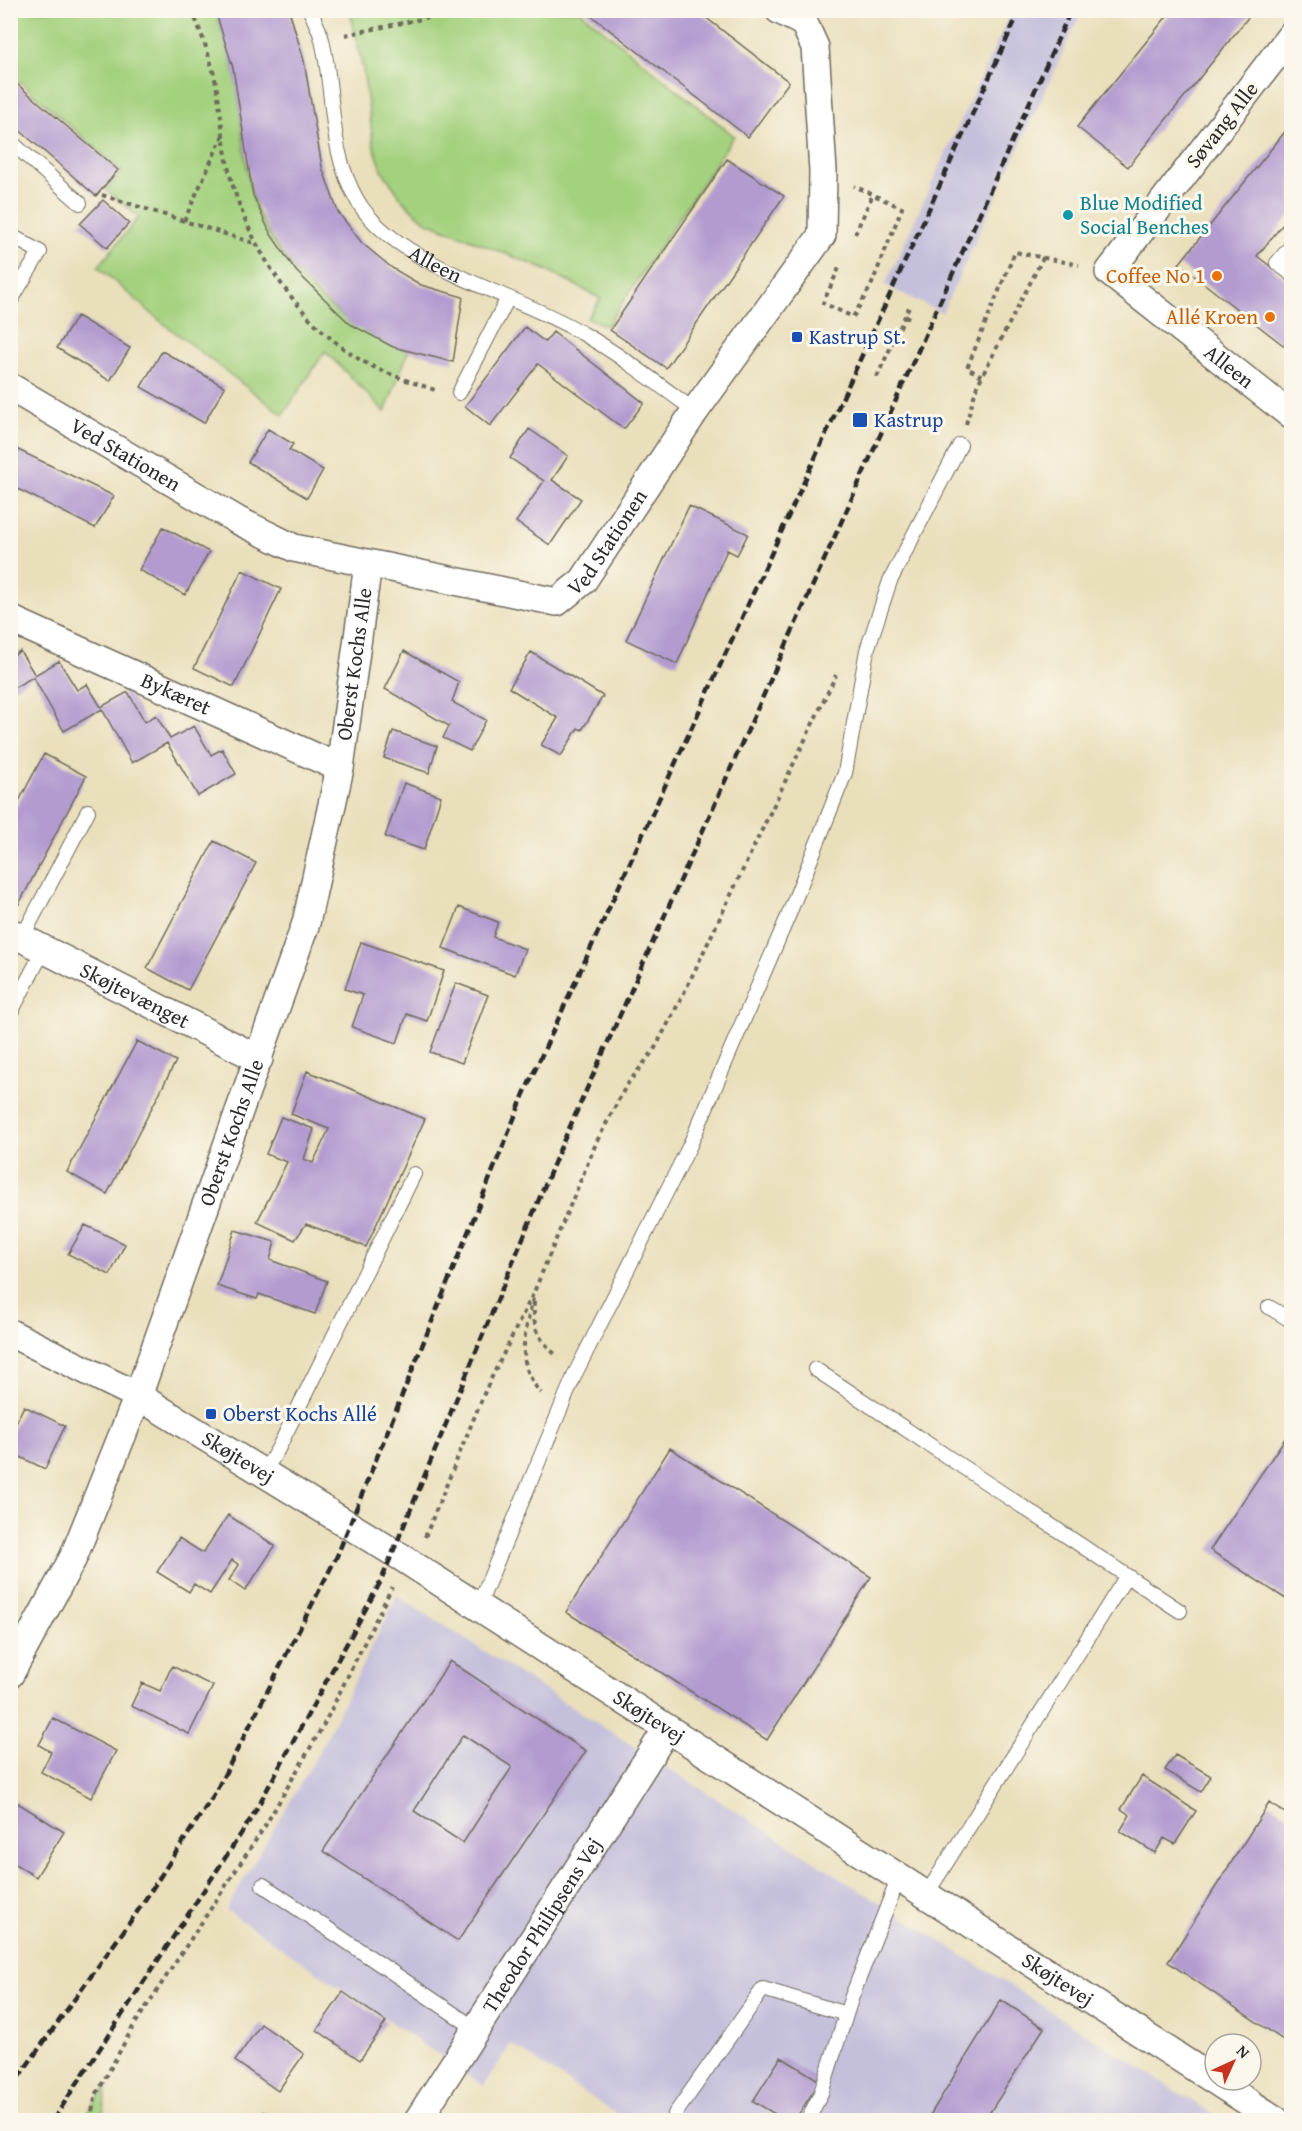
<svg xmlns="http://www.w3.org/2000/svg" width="1302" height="2131" viewBox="0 0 1302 2131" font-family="'Gentium Book Plus',serif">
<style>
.industrial{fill:#c4c0db}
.green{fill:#a4d17e;stroke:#687e54;stroke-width:1.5}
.building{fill:#b39bd0;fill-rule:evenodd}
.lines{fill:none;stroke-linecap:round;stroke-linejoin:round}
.service-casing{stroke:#6e6a5d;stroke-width:16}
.minor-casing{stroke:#6e6a5d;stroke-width:30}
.path{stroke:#6e6a5d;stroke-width:4;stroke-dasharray:4.5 4.5;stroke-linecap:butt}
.service{stroke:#fff;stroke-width:14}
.minor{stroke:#fff;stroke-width:27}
.rail{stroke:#2b2b2b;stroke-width:4.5;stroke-dasharray:9 4.5;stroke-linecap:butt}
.culture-dot{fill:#0f9aa8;stroke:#fbf7ec;stroke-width:2}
.food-dot{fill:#e8710a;stroke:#fbf7ec;stroke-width:2}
.transit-dot{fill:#1a4fb4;stroke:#fbf7ec;stroke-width:2}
.labels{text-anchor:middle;stroke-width:6;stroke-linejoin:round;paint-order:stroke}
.street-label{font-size:21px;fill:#2b2b2b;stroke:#fbf7ec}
.culture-label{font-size:21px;fill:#0d838f;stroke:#fbf7ec;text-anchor:start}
.food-label{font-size:21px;fill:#c56008;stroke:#fbf7ec;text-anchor:end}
.transit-label{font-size:21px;fill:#164399;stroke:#fbf7ec;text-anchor:start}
</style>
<rect width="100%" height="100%" fill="#fbf7ec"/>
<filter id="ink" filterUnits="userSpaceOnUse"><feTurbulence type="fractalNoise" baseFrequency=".0167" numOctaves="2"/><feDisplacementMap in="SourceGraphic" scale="12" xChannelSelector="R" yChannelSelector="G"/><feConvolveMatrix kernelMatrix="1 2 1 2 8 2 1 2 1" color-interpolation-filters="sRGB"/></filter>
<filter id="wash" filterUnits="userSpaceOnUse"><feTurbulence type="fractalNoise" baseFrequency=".008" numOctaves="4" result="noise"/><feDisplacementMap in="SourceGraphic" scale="24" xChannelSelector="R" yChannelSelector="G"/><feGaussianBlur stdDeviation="1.35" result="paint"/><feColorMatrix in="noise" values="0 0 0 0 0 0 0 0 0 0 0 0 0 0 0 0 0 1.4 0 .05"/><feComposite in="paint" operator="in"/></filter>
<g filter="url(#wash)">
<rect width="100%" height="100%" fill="#eadfbb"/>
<path class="industrial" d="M1012 10 1082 11 942 313 885 285Z
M397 1596 1222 2120H625L511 2044 484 2086 226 1910 319 1752Z"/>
<path class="green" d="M11 11H215C221 29 229 48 233 67 242 109 242 153 252 194 269 258 345 335 409 350L385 412 325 351 283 415 159 320 98 267 139 217 106 190 122 171 11 74Z
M350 11H580L734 136 607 326 587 318 601 299 553 273 425 221 403 201 383 172 374 147 363 69Z
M107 2086 102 2120H82Z"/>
<g id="blocks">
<path class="building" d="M215 10H289L304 61 322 167 338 212 362 243 392 268 421 285 463 297 453 362 393 347 350 324 296 271 270 233 253 195 233 68Z
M584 10H696L789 82 748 137Z
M1172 10H1254L1128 167 1077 127Z
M10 78 118 170 96 196 10 122Z
M1292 123V213L1257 256 1292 283V352L1179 264Z
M727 159 784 196 666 368 610 330Z
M103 200 129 223 107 248 80 224Z
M77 316 130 348 110 381 57 348Z
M525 327 545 342 553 332 644 403 624 429 538 364 490 426 465 406Z
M162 351 225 387 204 423 141 387Z
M268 429 293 444 289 450 323 470 307 498 248 462Z
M529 429 568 456 552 480 581 499 550 545 516 522 544 481 510 458Z
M10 446 114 496 95 528 10 485Z
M689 506 748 534 737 555 727 550 677 664 626 640Z
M163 527 209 552 185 595 139 570Z
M242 570 281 589 234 687 194 668Z
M20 651 35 675 59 661 77 690 87 684 101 707 128 692 145 722 156 715 170 739 194 726 211 755 222 749 236 774 198 796 167 743 132 763 102 709 64 731 33 677 10 690V657Z
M404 651 459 682 452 702 486 720 470 751 443 738 449 726 385 689Z
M531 652 603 696 582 730 578 728 561 756 541 745 558 718 509 688Z
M393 731 437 746 429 773 384 758Z
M44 754 86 776 19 904 10 900V818Z
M404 783 441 796 424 850 385 837Z
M214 841 256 863 188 990 147 968Z
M459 907 498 922 493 937 525 949 515 975 443 948Z
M361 942 444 971 427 1021 407 1014 397 1043 352 1027 363 995 345 989Z
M456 983 488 995 462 1063 430 1052Z
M137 1041 176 1061 107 1194 67 1172Z
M307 1071 425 1119 366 1247 306 1224 295 1240 257 1222 287 1162 266 1154 281 1117 314 1129 304 1159 313 1163 329 1129 291 1114Z
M85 1225 125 1244 110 1275 68 1254Z
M235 1230 275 1242 270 1260 327 1281 315 1314 259 1294 257 1299 217 1286Z
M24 1406 65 1426 45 1469 10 1452V1435Z
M1292 1428V1603L1210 1550Z
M670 1448 871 1577 767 1740 566 1612Z
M228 1515 275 1546 245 1591 229 1580 239 1565 232 1560 210 1594 194 1584 189 1592 157 1572 179 1538 203 1553Z
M450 1661 586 1751 458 1941 323 1851ZM463 1735 512 1767 463 1843 414 1811Z
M172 1666 213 1686 189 1734 131 1706 142 1683 160 1691Z
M53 1718 116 1751 91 1798 41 1772 51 1752 39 1745Z
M1175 1755 1211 1776 1201 1792 1165 1770Z
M1142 1776 1196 1811 1175 1844 1164 1838 1155 1853 1120 1831 1130 1815 1121 1809Z
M10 1798 64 1832 36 1877 10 1861Z
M1269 1803 1292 1817V2046L1168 1962Z
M343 1992 386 2022 360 2060 317 2030Z
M1001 2000 1044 2028 985 2120H927Z
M261 2024 304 2054 278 2091 235 2061Z
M781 2057 820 2081 795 2120H785L753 2101Z
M263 2112 276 2120H257Z"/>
</g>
</g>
<g filter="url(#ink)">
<use href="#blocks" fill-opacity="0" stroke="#6e6a5d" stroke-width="1.5"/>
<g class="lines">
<defs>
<g id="service">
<path id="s1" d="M310 10C314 20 320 30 322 40 335 94 328 150 357 200 395 266 518 294 582 333 622 356 658 384 695 411"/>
<path d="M10 141 80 203"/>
<path d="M10 235 40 252 10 302"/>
<path d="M1292 245 1277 263 1292 274"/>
<path d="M459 393 508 298"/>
<path d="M22 938 88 811"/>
<path d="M10 1014 44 949"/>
<path d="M1269 1307 1292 1321"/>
<path d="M815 1369 1180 1611"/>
<path d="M264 1472 278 1449 414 1174"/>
<path d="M478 1607 575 1374 690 1145 789 914 845 773 867 650 890 581 960 445"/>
<path d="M263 1885 476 2029"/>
<path d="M926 1895 1126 1577"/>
<path d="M675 2114 763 1989 846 2014"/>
<path d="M808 2120 821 2093 852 1996 899 1877"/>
</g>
<g id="minor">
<path id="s2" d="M1292 34 1109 272 1292 416"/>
<path id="s3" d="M10 387 237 520 294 548 557 602 583 581 695 411 822 235 823 171 815 47 804 23 779 10"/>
<path id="s4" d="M10 619 340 768"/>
<path id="s5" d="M10 932 259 1059"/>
<path id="s6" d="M10 1333 138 1396 401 1557 1276 2120"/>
<path id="s7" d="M10 1674 73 1558 138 1396 306 923 340 768 368 564"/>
<path id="s8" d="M418 2120 667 1729"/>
</g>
</defs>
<use href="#service" class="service-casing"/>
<use href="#minor" class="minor-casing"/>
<path class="path" d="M192 10C202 35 211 59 216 84 222 116 223 148 231 179 249 246 294 314 351 354 376 371 406 380 435 390
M345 35 464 10
M223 135 184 221 257 244
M102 195 184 221
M855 234 873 194
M839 268 823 303 853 317 871 286 902 208 854 186
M905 316 912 319
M982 376 967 368 1015 252 1079 265
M877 377 910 305
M966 424 977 386 1044 256
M533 1298C525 1335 514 1361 541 1393
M534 1302C533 1331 537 1337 558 1357
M425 1537 486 1389 534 1292 597 1141 626 1086 654 1050 683 995 836 675
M90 2120 96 2095 133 2027 265 1826 324 1724 392 1587"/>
<use href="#service" class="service"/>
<use href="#minor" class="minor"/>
<path class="rail" d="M10 2089 135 1915 215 1793 337 1556 524 1094 1020 10
M53 2120 252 1817 381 1581 559 1151 1071 10"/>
</g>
</g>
<circle class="culture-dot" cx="1068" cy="215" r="6"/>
<g class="food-dot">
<circle cx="1217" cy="276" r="6"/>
<circle cx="1270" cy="317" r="6"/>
</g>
<g class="transit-dot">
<rect x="791" y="331" width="12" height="12" rx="3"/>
<rect x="852" y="412" width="16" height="16" rx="3"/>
<rect x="205" y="1408" width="12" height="12" rx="3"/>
</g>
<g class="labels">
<g class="street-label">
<text transform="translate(1222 125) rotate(-52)" y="7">Søvang Alle</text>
<text dy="7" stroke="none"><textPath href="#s1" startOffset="300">Alleen</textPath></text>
<text dy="7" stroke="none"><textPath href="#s2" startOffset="453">Alleen</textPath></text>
<text dy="7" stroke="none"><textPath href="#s3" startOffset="134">Ved Stationen</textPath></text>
<text dy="7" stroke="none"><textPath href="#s3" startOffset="674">Ved Stationen</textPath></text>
<text dy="7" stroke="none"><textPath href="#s7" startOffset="1072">Oberst Kochs Alle</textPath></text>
<text dy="7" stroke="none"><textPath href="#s4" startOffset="182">Bykæret</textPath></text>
<text dy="7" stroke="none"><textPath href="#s5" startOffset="140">Skøjtevænget</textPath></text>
<text dy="7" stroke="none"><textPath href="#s7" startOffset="586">Oberst Kochs Alle</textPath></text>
<text dy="7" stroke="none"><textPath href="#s6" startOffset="260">Skøjtevej</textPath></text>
<text dy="7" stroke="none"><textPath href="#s6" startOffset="746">Skøjtevej</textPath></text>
<text dy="7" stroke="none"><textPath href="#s8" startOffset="231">Theodor Philipsens Vej</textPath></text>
<text dy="7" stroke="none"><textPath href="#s6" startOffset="1232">Skøjtevej</textPath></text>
</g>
<g class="culture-label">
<text x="1080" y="210">Blue Modified<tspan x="1080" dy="24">Social Benches</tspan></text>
</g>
<g class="food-label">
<text x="1205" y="283">Coffee No 1</text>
<text x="1258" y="324">Allé Kroen</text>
</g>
<g class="transit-label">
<text x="809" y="344">Kastrup St.</text>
<text x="874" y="427">Kastrup</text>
<text x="223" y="1421">Oberst Kochs Allé</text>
</g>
</g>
<rect width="1302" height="2131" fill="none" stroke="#fbf7ec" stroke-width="36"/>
<g transform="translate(1233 2062) rotate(45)"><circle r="28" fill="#fbf7ec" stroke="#a8a59f" stroke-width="1.5"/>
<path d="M0-4.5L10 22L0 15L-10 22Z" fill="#c8321e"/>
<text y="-9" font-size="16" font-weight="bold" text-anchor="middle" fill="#2b2b2b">N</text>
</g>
</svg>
